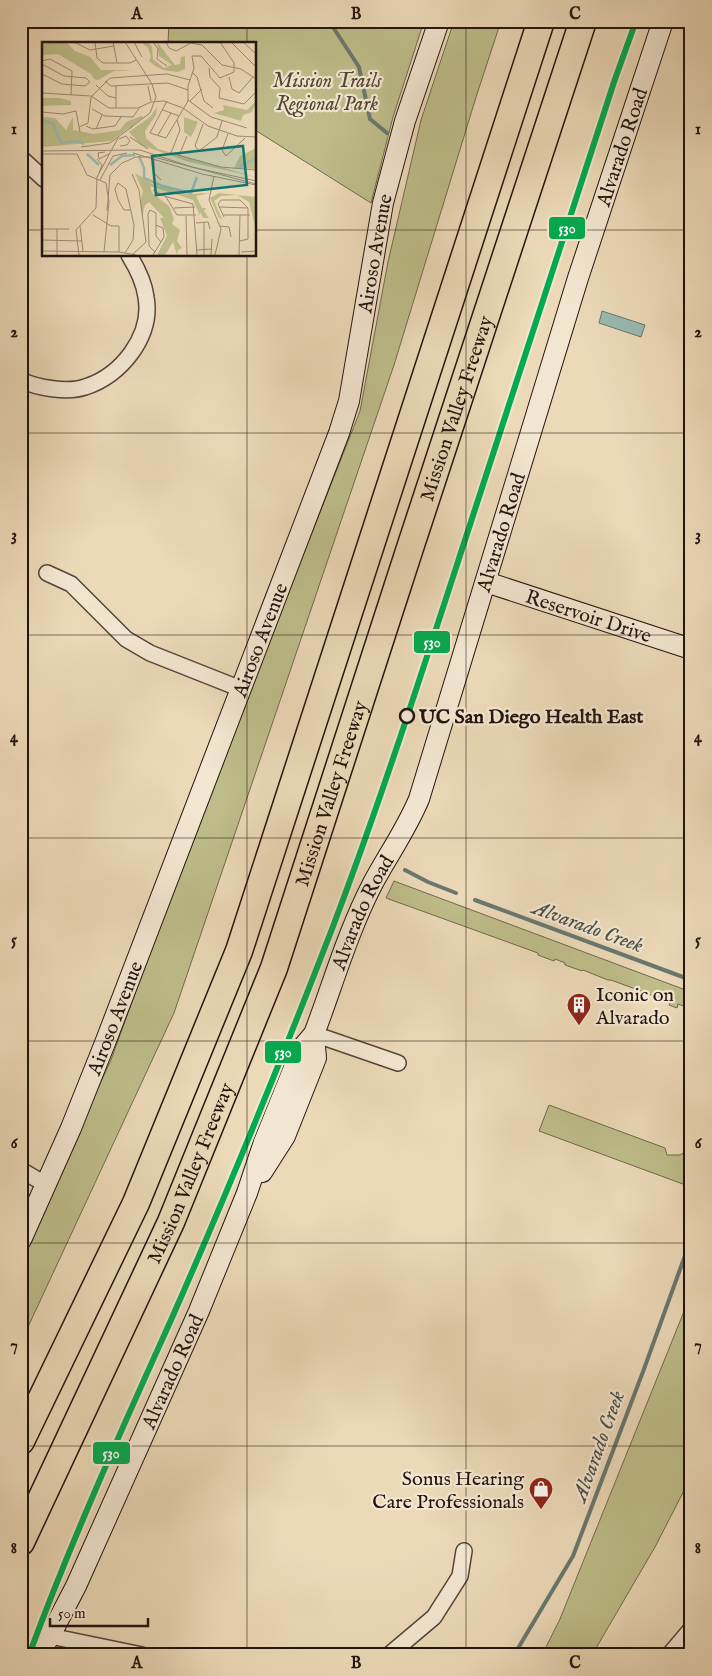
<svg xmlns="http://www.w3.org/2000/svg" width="712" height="1676" viewBox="0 0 712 1676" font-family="'IM FELL English',serif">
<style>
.green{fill:#bebd8a;stroke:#70694c}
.water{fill:#99bab2;stroke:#697871}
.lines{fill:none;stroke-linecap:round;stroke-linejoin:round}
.stream{stroke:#697871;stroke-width:4}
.street-casing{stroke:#544639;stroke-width:18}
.secondary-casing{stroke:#22150f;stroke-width:22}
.highway-casing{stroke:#22150f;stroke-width:29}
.street{stroke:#f3e6d1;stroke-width:15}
.secondary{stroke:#f3e6d1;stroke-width:20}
.highway{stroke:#ecd9b8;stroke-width:26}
.rail-1-casing{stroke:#f3e6d1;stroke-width:10}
.rail-1{stroke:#04aa4f;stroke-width:6}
.grid{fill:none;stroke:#22150f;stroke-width:1;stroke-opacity:0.55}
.stop-dot{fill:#f3e6d1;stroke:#22150f;stroke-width:2.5}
.labels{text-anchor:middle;stroke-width:4.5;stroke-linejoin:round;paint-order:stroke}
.park-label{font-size:20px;font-style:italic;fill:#514734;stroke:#f3e6d1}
.street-label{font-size:20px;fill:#22150f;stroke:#f3e6d1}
.stop-label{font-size:20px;font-weight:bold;fill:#22150f;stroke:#f3e6d1;text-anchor:start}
.poi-label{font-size:20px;fill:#22150f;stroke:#f3e6d1;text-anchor:start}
.water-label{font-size:21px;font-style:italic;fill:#4c4f48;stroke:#f3e6d1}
.inset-river{fill:none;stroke:#99bab2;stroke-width:2.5}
.inset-road{fill:none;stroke:#9b8b74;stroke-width:1}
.view{fill:#0f766e;fill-opacity:0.15;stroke:#0f766e;stroke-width:2.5}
.inset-edge{fill:none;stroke:#22150f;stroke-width:2.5}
.line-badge{stroke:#f3e6d1;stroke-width:2}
.badge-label{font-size:14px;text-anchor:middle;font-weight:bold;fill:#fff}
.neatline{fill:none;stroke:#22150f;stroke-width:2}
.grid-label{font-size:16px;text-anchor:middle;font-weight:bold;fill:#22150f}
</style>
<rect width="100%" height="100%" fill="#ecd9b8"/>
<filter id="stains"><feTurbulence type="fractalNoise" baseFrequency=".004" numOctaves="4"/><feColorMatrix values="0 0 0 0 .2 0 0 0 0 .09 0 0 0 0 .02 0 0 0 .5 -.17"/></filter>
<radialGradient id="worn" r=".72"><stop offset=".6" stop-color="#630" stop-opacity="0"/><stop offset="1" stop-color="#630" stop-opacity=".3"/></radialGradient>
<path class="green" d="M169 21H424L393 117 371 203 255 130V44H168Z
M454 21H501L477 94 394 365 174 1013 21 1342V1261L39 1224 49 1194 111 1060 185 855 360 411 388 262 421 120Z
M394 881 691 992V1009L678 1004 677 1008 669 1005 672 999 664 996 657 997 611 980H608L583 970 582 971 565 965V963L555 959 554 961 538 955V953L386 898Z
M549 1105 665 1148 667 1155H679L687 1152 691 1139V1187L539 1131Z
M691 1294V1477L655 1547 592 1655H542L560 1619Z"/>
<path class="water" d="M602 311 645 325 641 337 599 323Z"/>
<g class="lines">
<path class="stream" d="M329 21 359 67 370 119 387 133
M405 870 428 882 456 893
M475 900 691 980
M514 1655 573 1556 644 1369 691 1239"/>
<defs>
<path id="street" d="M21 158 44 179
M21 380C37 388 68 393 85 387 121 376 153 336 146 297 144 281 137 268 129 255
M47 573 71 584 126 639 150 653 241 689
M314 1034 398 1063
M21 1170 45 1184
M50 1636 142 1655
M389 1655 434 1617 460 1576 464 1551
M669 1655 691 1629"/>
<g id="secondary">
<path id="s1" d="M486 582 691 649"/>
<path d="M262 1172 285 1136 316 1058 314 1034"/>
<path id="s2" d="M21 1240 71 1128 105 1043 339 433 349 401 383 203 405 121 439 21"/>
<path id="s3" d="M38 1655 50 1636 76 1586 199 1311 247 1193 264 1142 302 1048 314 1034C333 984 348 931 373 883 388 855 406 830 419 799L578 278 663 21"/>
</g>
<g id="highway">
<path d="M21 1441 136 1203 239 951 541 21"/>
<path id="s4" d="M21 1542 171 1222 274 968 409 551 583 21"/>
</g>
</defs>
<use href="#street" class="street-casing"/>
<use href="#secondary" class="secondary-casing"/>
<use href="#highway" class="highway-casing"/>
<use href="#street" class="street"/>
<use href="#secondary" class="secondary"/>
<use href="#highway" class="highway"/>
<defs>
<path id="rail-1" d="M29 1655C71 1541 121 1431 171 1320 228 1191 281 1061 332 929 381 800 423 669 466 537 516 385 565 232 615 79L636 21"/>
</defs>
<use href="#rail-1" class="rail-1-casing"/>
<use href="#rail-1" class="rail-1"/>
</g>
<path class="grid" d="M247 21V44M466 21V1655M21 230H44M255 230H691M247 255V1655M21 433H691M21 635H691M21 838H691M21 1041H691M21 1243H691M21 1446H691"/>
<defs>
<symbol id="building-pin" viewBox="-11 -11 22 30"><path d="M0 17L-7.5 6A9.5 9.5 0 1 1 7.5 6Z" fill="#8f2418" stroke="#f3e6d1"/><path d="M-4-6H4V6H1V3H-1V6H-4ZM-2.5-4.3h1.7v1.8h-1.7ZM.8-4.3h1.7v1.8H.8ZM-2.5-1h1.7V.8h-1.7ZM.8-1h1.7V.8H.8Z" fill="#fff"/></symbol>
<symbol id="shop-pin" viewBox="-11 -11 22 30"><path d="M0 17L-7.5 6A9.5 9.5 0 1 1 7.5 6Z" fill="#8f2418" stroke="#f3e6d1"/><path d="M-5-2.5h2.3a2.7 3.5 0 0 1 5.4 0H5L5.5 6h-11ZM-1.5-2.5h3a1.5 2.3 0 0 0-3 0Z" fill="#fff"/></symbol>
</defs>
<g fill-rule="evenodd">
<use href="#building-pin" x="565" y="991" width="28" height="38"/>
<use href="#shop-pin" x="527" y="1475" width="28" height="38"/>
</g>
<circle class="stop-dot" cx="407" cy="716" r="7"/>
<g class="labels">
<g class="park-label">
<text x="327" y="87">Mission Trails<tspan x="327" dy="23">Regional Park</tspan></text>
</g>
<g class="street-label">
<text dy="7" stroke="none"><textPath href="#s3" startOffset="1622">Alvarado Road</textPath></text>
<text dy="7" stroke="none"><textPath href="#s2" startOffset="1051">Airoso Avenue</textPath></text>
<text dy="7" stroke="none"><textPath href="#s4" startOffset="1216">Mission Valley Freeway</textPath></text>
<text dy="7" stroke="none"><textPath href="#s3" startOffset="1218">Alvarado Road</textPath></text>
<text dy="7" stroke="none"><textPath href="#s1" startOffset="108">Reservoir Drive</textPath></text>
<text dy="7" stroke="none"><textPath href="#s2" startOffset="646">Airoso Avenue</textPath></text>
<text dy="7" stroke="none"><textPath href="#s4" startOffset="811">Mission Valley Freeway</textPath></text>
<text dy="7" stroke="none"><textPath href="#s3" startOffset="812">Alvarado Road</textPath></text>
<text dy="7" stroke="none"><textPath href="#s2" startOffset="241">Airoso Avenue</textPath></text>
<text dy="7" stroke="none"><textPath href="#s4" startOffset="406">Mission Valley Freeway</textPath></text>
<text dy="7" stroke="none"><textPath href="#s3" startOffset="314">Alvarado Road</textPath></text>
</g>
<g class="stop-label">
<text x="419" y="723">UC San Diego Health East</text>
</g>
<g class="poi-label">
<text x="596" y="1001">Iconic on<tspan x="596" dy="23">Alvarado</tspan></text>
<text x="524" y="1485" text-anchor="end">Sonus Hearing<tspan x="524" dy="23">Care Professionals</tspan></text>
</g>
<g class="water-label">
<text transform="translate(588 926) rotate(20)" y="7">Alvarado Creek</text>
<text transform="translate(598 1446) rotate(-70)" y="7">Alvarado Creek</text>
</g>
</g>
<g transform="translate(42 42)">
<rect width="214" height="214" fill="#ecd9b8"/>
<path d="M0 0H24L33 9 48 15 59 28H93L72 29 56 38 52 37 49 32 16 12 0 13ZM99 0H106L110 5 111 17 122 26 130 23 117 14 115 0 133 23 138 22 139 15 143 14V27L136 30 121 28 113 24 107 19 109 15 106 6ZM0 56H18L29 59V63L0 64ZM214 59V61L210 70 201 73 199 79 172 71 182 68 181 63 205 68ZM115 65 114 73 103 89 104 96 116 107 214 135 147 120 99 103 87 90 108 75ZM99 74 102 75 69 99 0 105V75L13 76 24 88 31 75V88L52 92 78 88 84 80ZM142 75 156 80 149 95 142 90ZM214 106V127L192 126 198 114ZM93 131 112 143 145 152 168 151 154 154 160 166H164L162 169 167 176H161L159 171 155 174 157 171 151 158 108 144 110 151 127 164 132 177 130 182 138 188 135 199 140 206 136 208 135 213 131 200 123 213H115L125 194 118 176H122L107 160 103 163 100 175 98 162 101 149ZM177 151 214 155V189L207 160 195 153 179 154 172 159 180 177 177 176 168 156Z" fill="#bebd8a"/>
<path class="inset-river" d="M0 79 11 81 19 101 36 99 42 102M45 112 57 123M97 114 102 126V136L120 144 149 151 155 135M68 123 80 114 93 113M197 125 214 116"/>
<path class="inset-road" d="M32 0 48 8 72 4M53 0 55 16 61 21H88L94 18M71 0 75 21M83 0 110 42 114 55 108 71 88 86M92 0 100 15M111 0 116 7 115 17 125 24M124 0 127 6 134 9 149 1 160 3 180 23 199 27 214 37M189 0 214 25M201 0 214 12M0 19 8 17 30 29 29 53M0 22 22 34 44 36 48 40 43 44 20 42 0 32M167 26 168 35 178 46 177 56 202 62 214 50M151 31 155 35 162 59 171 66M187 35 190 47 197 51 211 35M63 39 69 44 126 41 146 48M54 43 66 54 74 56M106 44 109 59M0 51 49 54 67 66H96L109 60 122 59 141 66 166 84 195 94 214 95M146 58 169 75 205 86M125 59 108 91 124 96 146 59V44L152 26 150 14H159L178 36 192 30V21L178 0M148 59 160 47M74 66V44M50 67 63 74 91 75 98 65M121 68 137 74M0 70 21 72 34 69 38 90M135 78 138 88 129 111 179 125 214 128M161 82 153 104 157 109 175 95 180 79M44 84 51 87 73 84 79 75M37 85 46 81 49 55 68 36 125 32 148 38M54 87 60 73M186 92 180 108 184 114 203 96M116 93 129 71M88 95 106 107M77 97 84 94 88 99 85 103 78 104M39 105 68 101 91 84M0 109 98 108 150 125 214 139M63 110 56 111 57 117 67 112M91 111 160 132 214 143M1 112H35L45 133 64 141 67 160 62 210M137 114 145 94M112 116V131L119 138M55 117 60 123 57 131M90 132 97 148 104 200M172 134 167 158 179 187 173 213M58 138 71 114 85 111M111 148 122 154 151 162 155 213M124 155 135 173H154M178 165 206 166M132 166 153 165M65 169 68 133 80 121 94 115H112L214 142M51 173 69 184H77V210M181 173H208M144 174 145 213M182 175 176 162 179 158H198L206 166V197L198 199M154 181 166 180 168 187M162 181V213M38 184 41 209M178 184 187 185 189 195M0 187H27M0 198 40 199M155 208 170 207M0 209 77 210 94 213M113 210 107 204 106 172 108 168 114 171V194L119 200M199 210 214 209M83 211 91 198 92 183 84 147 76 141 73 147 76 158 82 168H88M15 213V187M37 213 34 188 54 166 55 135 76 96M90 213 104 200M111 213 122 195 121 186 114 183M169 213 170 197M197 213 198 173"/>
<path class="view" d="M201 104 205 143 114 153 110 114Z"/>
<rect width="214" height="214" class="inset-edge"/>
</g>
<g class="line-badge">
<rect x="548" y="216" width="38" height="24" rx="5" fill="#04aa4f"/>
<rect x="413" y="630" width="38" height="24" rx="5" fill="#04aa4f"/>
<rect x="264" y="1040" width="38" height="24" rx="5" fill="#04aa4f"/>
<rect x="92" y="1441" width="39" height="24" rx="5" fill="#04aa4f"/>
</g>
<g class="badge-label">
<text x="567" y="233">530</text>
<text x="432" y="647">530</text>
<text x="283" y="1057">530</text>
<text x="111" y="1458">530</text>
</g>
<rect width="712" height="1676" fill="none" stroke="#ecd9b8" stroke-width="55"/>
<path d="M50 1618v8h98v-8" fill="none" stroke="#22150f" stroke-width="2.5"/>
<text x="58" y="1618" font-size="15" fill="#22150f" stroke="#f3e6d1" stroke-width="4" paint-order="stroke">50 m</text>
<rect x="28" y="28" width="656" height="1620" class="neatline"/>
<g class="grid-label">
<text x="137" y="19">A</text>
<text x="356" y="19">B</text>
<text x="575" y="19">C</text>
<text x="14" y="134">1</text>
<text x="698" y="134">1</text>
<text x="14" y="337">2</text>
<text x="698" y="337">2</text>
<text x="14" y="540">3</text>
<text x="698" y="540">3</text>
<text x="14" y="742">4</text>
<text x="698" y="742">4</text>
<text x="14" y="945">5</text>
<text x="698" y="945">5</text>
<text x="14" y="1148">6</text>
<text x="698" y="1148">6</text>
<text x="14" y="1350">7</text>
<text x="698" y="1350">7</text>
<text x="14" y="1553">8</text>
<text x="698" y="1553">8</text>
<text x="137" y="1668">A</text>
<text x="356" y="1668">B</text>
<text x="575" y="1668">C</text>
</g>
<rect width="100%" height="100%" filter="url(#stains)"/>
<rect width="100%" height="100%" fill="url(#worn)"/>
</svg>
